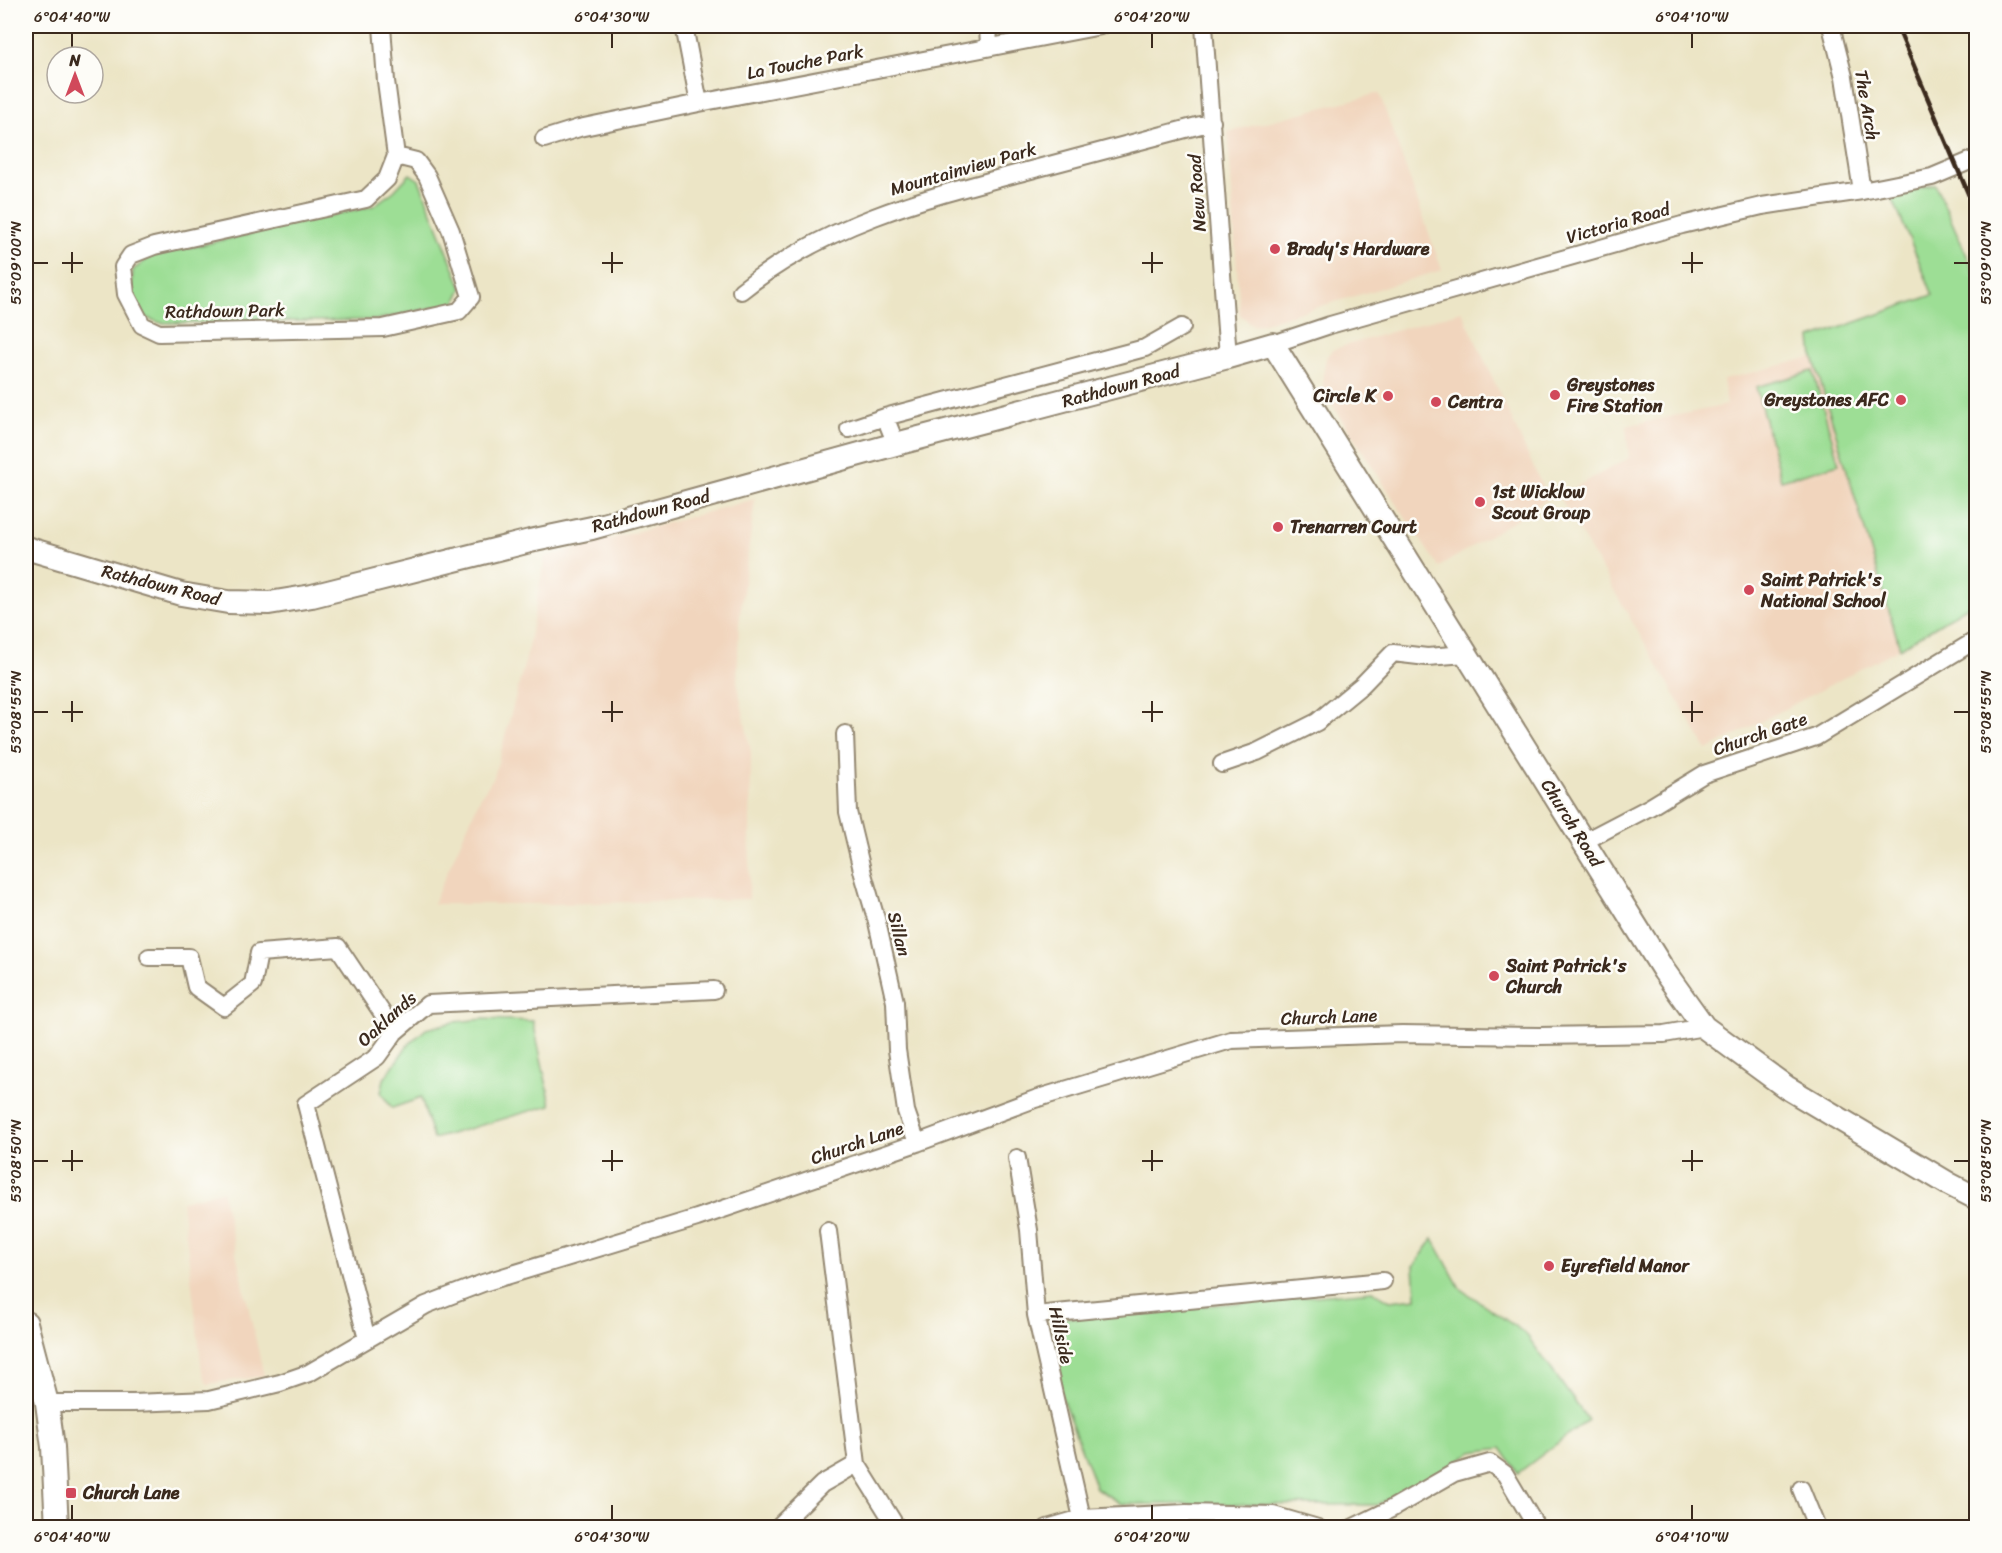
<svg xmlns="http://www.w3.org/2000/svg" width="2002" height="1553" viewBox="0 0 2002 1553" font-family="Sriracha,sans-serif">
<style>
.built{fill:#f1d5bd}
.green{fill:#9dde95;stroke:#6c845a;stroke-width:1.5}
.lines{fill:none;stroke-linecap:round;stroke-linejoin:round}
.minor-casing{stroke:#948872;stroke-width:20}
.secondary-casing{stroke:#948872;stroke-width:26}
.minor{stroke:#fff;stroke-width:16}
.secondary{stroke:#fff;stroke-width:22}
.rail{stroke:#3b2a1e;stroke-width:4.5}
.ticks{fill:none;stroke:#3b2a1e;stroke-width:2}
.poi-dot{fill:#d1495b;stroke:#fdfcf7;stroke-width:2}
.labels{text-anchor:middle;stroke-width:5;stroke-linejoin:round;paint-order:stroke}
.street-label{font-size:18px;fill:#3b2a1e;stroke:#fdfcf7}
.poi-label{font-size:18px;font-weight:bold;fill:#3b2a1e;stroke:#fdfcf7;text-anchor:start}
.neatline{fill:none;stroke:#3b2a1e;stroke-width:2}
.ticks-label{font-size:15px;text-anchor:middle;fill:#3b2a1e}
</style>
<rect width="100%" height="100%" fill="#fdfcf7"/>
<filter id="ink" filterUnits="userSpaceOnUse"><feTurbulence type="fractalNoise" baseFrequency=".0167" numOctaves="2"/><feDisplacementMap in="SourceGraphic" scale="12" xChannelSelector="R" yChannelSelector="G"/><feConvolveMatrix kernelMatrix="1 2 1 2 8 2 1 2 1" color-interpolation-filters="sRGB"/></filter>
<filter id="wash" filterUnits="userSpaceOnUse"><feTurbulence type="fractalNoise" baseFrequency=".008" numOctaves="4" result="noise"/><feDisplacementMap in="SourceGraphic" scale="24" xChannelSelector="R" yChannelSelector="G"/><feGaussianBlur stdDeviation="1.35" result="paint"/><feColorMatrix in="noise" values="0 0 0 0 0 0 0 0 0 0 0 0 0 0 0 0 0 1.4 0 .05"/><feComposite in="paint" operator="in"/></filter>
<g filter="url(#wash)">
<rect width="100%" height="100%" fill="#ece5c6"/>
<path class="built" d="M1379 93 1442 270 1254 326 1240 315 1228 132Z
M1462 311 1548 499 1439 567 1407 520 1323 390 1324 370 1326 358 1334 349Z
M1813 357 1900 648 1707 750 1559 496 1629 458 1626 426 1727 405 1723 380Z
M755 499 739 623 737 681 751 753 749 899 554 904H433L481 796 494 777 526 658 545 557Z
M222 1191 264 1376 207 1384 202 1371 182 1201Z"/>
<path class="green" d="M410 174 419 180 462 288 455 303 376 320 161 323 141 316 131 292 133 270 152 256 373 206 394 191Z
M1935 184 1976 276V601L1900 648 1813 357 1811 338 1933 295 1891 195Z
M1813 371 1839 464 1781 480 1756 387Z
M484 1019 533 1021 551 1105 433 1139 421 1098 392 1108 381 1093 384 1079 407 1046 426 1029 454 1022Z
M1433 1239 1460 1288 1526 1334 1588 1420 1518 1473 1501 1448 1472 1452 1422 1482 1377 1505 1121 1504 1096 1488 1057 1385 1050 1341 1064 1318 1373 1291 1390 1301 1416 1298 1414 1266Z"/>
</g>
<g filter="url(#ink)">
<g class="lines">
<defs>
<path id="minor" d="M382 26 386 81 396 156 416 161 427 176 451 231 471 297 459 311 383 328 159 333 142 325 126 294 123 267 131 255 154 246 366 199 387 179 396 156
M684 26 699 103
M988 26 989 46
M1204 26 1228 357
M1831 26 1844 77 1862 191
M544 139 579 128 699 103 1101 26
M741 291C825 224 921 199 1023 172 1086 155 1149 139 1212 122
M1273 344 1330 325 1682 225 1762 206 1862 191 1932 177 1970 161H1976
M885 417 896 444
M849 429 885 417 1145 348 1182 327
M845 734 848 812 863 874 877 922 895 1002 897 1050 906 1111 917 1143
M1222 764 1257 752 1317 722 1362 685 1393 653 1427 657 1466 654
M1583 842 1650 807 1704 774 1816 737 1976 640
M149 957H189L196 987 224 1007 253 984 259 953 338 947 395 1032
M1017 1158 1029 1230 1036 1315 1082 1518 1186 1513 1273 1515 1318 1528
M828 1231 857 1464
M1036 1315 1383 1281
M367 1339 306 1104 377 1057 395 1032 428 1004 714 990
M47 1403H133L209 1400 280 1383 309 1373 426 1305 483 1283 697 1218 917 1143 1035 1099 1231 1040 1402 1034 1539 1036 1664 1034 1704 1027
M1801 1489 1817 1528
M777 1528 822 1484 857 1464 897 1528
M1047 1528 1082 1518
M1352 1528 1391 1509 1454 1473 1490 1463 1505 1474 1537 1528"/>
<path id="secondary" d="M26 548 181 594 228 602 269 603 312 596 530 541 592 528 896 444 1228 357 1273 344 1664 971 1704 1027 1786 1087 1949 1184 1976 1198
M26 1323 47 1403 53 1447 57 1528"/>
</defs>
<use href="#minor" class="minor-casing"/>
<use href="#secondary" class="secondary-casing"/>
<use href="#minor" class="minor"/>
<use href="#secondary" class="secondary"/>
<path class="rail" d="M1897 26 1976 212"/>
</g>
</g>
<path class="ticks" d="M72 33V48M612 33V48M1152 33V48M1692 33V48M72 252V273M612 252V273M1152 252V273M1692 252V273M33 263H48M62 263H83M602 263H623M1142 263H1163M1682 263H1703M1954 263H1969M72 701V722M612 701V722M1152 701V722M1692 701V722M33 712H48M62 712H83M602 712H623M1142 712H1163M1682 712H1703M1954 712H1969M72 1150V1171M612 1150V1171M1152 1150V1171M1692 1150V1171M33 1161H48M62 1161H83M602 1161H623M1142 1161H1163M1682 1161H1703M1954 1161H1969M72 1505V1520M612 1505V1520M1152 1505V1520M1692 1505V1520"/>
<g class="poi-dot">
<circle cx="1275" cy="249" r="6"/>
<circle cx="1555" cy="395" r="6"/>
<circle cx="1388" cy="396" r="6"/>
<circle cx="1901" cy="400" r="6"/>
<circle cx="1436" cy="402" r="6"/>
<circle cx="1480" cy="502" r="6"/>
<circle cx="1278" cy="527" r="6"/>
<circle cx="1749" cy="590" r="6"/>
<circle cx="1494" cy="976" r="6"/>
<circle cx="1549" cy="1266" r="6"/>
<rect x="65" y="1487" width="12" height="12" rx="3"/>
</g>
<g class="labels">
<g class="street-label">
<text transform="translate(805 62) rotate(-11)" y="6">La Touche Park</text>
<text transform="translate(1867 105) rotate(80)" y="6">The Arch</text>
<text transform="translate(963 169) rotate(-16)" y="6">Mountainview Park</text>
<text transform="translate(1197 193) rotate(-94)" y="6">New Road</text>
<text transform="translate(1618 223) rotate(-16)" y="6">Victoria Road</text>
<text transform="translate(225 311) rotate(-1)" y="6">Rathdown Park</text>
<text transform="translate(1121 386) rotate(-15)" y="6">Rathdown Road</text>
<text transform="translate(651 511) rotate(-15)" y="6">Rathdown Road</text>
<text transform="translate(161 585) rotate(14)" y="6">Rathdown Road</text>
<text transform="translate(1760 734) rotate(-19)" y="6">Church Gate</text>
<text transform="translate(1572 823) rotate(58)" y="6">Church Road</text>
<text transform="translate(899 934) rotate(76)" y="6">Sillan</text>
<text transform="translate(1329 1017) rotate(-2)" y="6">Church Lane</text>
<text transform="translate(387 1019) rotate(-42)" y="6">Oaklands</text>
<text transform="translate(857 1143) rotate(-19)" y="6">Church Lane</text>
<text transform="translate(1061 1335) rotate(78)" y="6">Hillside</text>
</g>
<g class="poi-label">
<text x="1287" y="255">Brady's Hardware</text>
<text x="1567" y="391">Greystones<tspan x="1567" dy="21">Fire Station</tspan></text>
<text x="1376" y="402" text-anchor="end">Circle K</text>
<text x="1889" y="406" text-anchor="end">Greystones AFC</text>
<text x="1448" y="408">Centra</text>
<text x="1492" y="498">1st Wicklow<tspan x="1492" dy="21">Scout Group</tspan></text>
<text x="1290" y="533">Trenarren Court</text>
<text x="1761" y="586">Saint Patrick's<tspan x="1761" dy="21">National School</tspan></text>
<text x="1506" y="972">Saint Patrick's<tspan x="1506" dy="21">Church</tspan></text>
<text x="1561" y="1272">Eyrefield Manor</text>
<text x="83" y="1499">Church Lane</text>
</g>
</g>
<rect width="2002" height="1553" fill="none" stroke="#fdfcf7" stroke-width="66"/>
<g transform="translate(75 75)"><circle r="28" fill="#fdfcf7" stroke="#afa8a0" stroke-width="1.5"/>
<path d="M0-4.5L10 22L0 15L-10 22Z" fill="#d1495b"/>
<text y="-9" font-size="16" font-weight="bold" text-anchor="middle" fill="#3b2a1e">N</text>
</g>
<rect x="33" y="33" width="1936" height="1487" class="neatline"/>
<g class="ticks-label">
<text x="72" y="22">6°04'40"W</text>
<text x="612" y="22">6°04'30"W</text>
<text x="1152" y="22">6°04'20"W</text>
<text x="1692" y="22">6°04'10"W</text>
<text transform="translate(16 263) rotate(-90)" y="5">53°09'00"N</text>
<text transform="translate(1986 263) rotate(-90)" y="5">53°09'00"N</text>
<text transform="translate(16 712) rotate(-90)" y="5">53°08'55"N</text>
<text transform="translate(1986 712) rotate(-90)" y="5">53°08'55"N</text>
<text transform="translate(16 1161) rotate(-90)" y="5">53°08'50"N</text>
<text transform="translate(1986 1161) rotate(-90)" y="5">53°08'50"N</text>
<text x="72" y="1542">6°04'40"W</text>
<text x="612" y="1542">6°04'30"W</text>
<text x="1152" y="1542">6°04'20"W</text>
<text x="1692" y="1542">6°04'10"W</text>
</g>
</svg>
